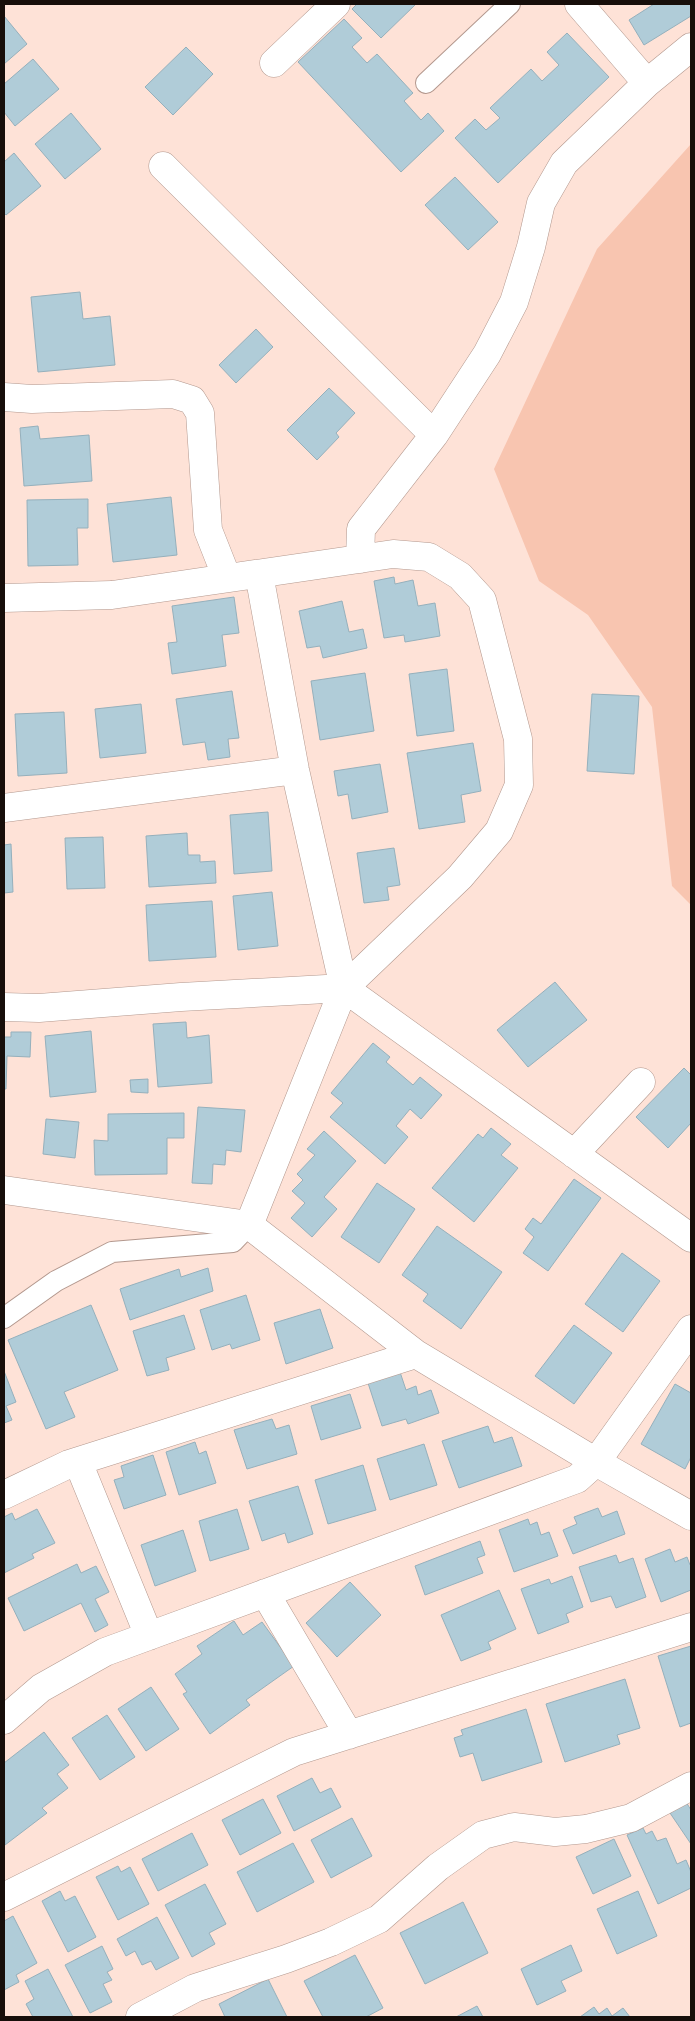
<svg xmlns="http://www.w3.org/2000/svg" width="695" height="2021" viewBox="0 0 695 2021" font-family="'Space Grotesk',sans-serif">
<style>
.green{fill:#f8c5b0}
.building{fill:#b0ccd8;stroke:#95b0bc}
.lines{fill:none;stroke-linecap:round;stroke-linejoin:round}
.service-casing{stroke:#b3988e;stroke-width:22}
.minor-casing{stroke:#b3988e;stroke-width:29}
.service{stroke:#fff;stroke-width:20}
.minor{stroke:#fff;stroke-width:28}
</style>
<rect width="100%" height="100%" fill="#fee2d7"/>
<path class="green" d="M691 144V905L672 886 652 707 588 615 539 581 494 469 597 249Z"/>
<path class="building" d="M357 4H416L381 38 352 9Z
M654 4H691V16L644 45 629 20Z
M4 16 27 44 4 64Z
M344 19 362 38 352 47 367 63 377 54 413 93 404 101 421 120 428 113 444 131 401 172 298 62Z
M567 33 609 77 498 183 455 138 475 119 486 130 500 118 490 108 531 69 542 81 559 65 547 52Z
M186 47 213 74 173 115 145 87Z
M33 59 59 89 15 126 4 112V84Z
M71 113 101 149 65 179 35 144Z
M14 153 41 186 6 215 4 213V162Z
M455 177 498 222 468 250 425 205Z
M80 292 83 319 110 316 115 365 38 372 31 297Z
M256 329 273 347 236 383 219 365Z
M329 388 355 413 336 433 339 437 317 460 287 430Z
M38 426 40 439 89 435 92 481 24 486 20 428Z
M171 497 177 555 113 562 107 504Z
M88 499V528H77L78 565 28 566 27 500Z
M394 577 395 584 413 580 418 606 435 603 440 636 405 642 404 635 384 638 374 581Z
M234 597 239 633 222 635 226 666 172 674 168 643 177 642 172 606Z
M342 601 349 632 363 629 367 648 323 658 320 646 307 648 299 611Z
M447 669 454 731 417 736 409 674Z
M365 673 374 731 320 740 311 681Z
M232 691 239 738 228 739 230 757 208 760 205 742 183 745 176 699Z
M592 694 639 696 634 774 587 771Z
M141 704 146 753 100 758 95 709Z
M64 712 67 773 18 776 15 714Z
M473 743 481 791 461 795 465 822 419 829 407 753Z
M380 764 388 812 352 819 348 794 338 796 334 771Z
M268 812 272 871 234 874 230 815Z
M187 833 188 855H200V862L215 861 216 883 149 887 146 836Z
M103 837 105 888 67 889 65 838Z
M11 844 13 892 4 893V845Z
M394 848 400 885 387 887 389 900 364 903 357 853Z
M272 892 278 946 238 950 233 896Z
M212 901 216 957 149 961 146 905Z
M555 982 587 1020 528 1067 497 1030Z
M186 1022 187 1038 209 1035 212 1083 158 1087 153 1024Z
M91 1031 96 1092 50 1097 45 1036Z
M11 1032H31L30 1057 7 1056 6 1089H4V1037H11Z
M373 1043 390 1057 386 1062 413 1085 420 1077 442 1095 421 1119 410 1109 396 1126 408 1137 385 1164 330 1117 343 1103 331 1093Z
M684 1068 691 1075V1123L668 1148 636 1117Z
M148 1079V1093L131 1092 130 1080Z
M198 1107 245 1110 241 1152 226 1150 225 1165 213 1164 212 1184 192 1183Z
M184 1113V1138H167V1174L95 1175 94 1140 108 1141V1114Z
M46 1119 79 1122 75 1158 43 1154Z
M491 1128 511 1144 501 1155 518 1168 474 1222 432 1188 478 1134 483 1138Z
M324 1131 356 1161 324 1197 337 1209 312 1237 291 1218 305 1203 292 1191 303 1180 297 1174 315 1155 307 1149Z
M574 1179 601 1198 548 1271 523 1253 534 1237 525 1229 533 1218 541 1224Z
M377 1183 415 1209 379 1263 341 1237Z
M437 1226 502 1272 461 1329 423 1301 428 1294 402 1275Z
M622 1253 660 1281 623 1332 585 1304Z
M208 1268 213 1291 130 1320 120 1289 179 1269 181 1277Z
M246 1295 260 1340 232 1349 230 1344 212 1350 200 1310Z
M91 1305 118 1370 64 1392 75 1417 46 1429 8 1340Z
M320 1309 333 1348 286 1364 274 1323Z
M184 1315 195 1349 166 1358 169 1370 147 1376 133 1331Z
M574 1325 612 1353 574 1404 535 1376Z
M4 1371 16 1402 6 1406 12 1420 4 1423Z
M400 1372 406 1390 416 1386 418 1395 431 1390 439 1413 408 1424 406 1419 382 1426 368 1383Z
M675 1384 691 1393V1457L685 1469 641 1444Z
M350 1394 361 1428 321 1440 311 1406Z
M272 1419 276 1429 289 1425 297 1454 247 1469 234 1430Z
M488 1426 494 1443 512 1437 522 1466 459 1488 442 1441Z
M195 1442 199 1454 206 1451 216 1483 179 1495 166 1452Z
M424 1444 437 1485 390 1500 377 1459Z
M153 1455 166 1495 124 1509 114 1480 124 1477 121 1466Z
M363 1465 376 1510 328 1524 315 1480Z
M298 1486 313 1534 288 1543 285 1533 262 1541 249 1501Z
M598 1508 602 1517 617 1511 625 1534 573 1554 563 1530 577 1524 574 1517Z
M37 1509 55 1543 32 1554 34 1558 4 1573V1517L12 1513 15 1520Z
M237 1509 249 1549 210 1561 199 1521Z
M528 1519 530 1525 537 1522 541 1535 549 1532 558 1556 514 1572 499 1530Z
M183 1530 196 1571 155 1586 141 1545Z
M480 1541 485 1555 477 1558 483 1573 425 1595 415 1566Z
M670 1549 675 1562 687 1557 690 1565 691 1564V1590L661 1602 645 1559Z
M616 1555 619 1563 633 1558 646 1597 616 1608 611 1596 591 1602 579 1567Z
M77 1564 81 1573 96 1566 109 1592 95 1599 108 1625 95 1632 81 1603 24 1631 8 1598Z
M572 1576 583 1607 566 1614 569 1622 538 1634 521 1589 549 1579 551 1584Z
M350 1582 381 1615 337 1657 306 1623Z
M499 1590 516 1629 488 1642 491 1649 461 1661 441 1615Z
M234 1621 243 1635 262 1622 294 1666 246 1700 250 1705 210 1734 183 1694 187 1692 175 1674 202 1654 197 1646Z
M691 1646V1723L680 1727 658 1656Z
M625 1679 640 1728 617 1735 620 1744 565 1762 546 1704Z
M151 1687 179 1729 146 1751 118 1709Z
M526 1709 542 1762 482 1781 473 1753 460 1757 454 1738 463 1735 461 1730Z
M107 1715 135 1757 100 1780 72 1738Z
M44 1732 69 1765 57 1774 68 1788 42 1808 47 1813 5 1845 4 1763Z
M312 1778 320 1793 331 1788 341 1807 294 1831 277 1796Z
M263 1799 281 1833 240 1855 222 1820Z
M686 1802 691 1810V1844L670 1813Z
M352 1818 372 1856 331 1878 311 1840Z
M643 1828 646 1834 652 1831 657 1841 666 1838 677 1864 686 1860 691 1872V1888L658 1904 627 1835Z
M192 1833 208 1865 158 1891 142 1859Z
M614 1839 631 1876 593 1894 576 1857Z
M293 1843 314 1882 257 1912 237 1872Z
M118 1866 121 1872 130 1867 149 1904 118 1920 96 1877Z
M205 1884 226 1924 209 1933 215 1944 192 1957 165 1905Z
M60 1891 65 1901 75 1896 96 1937 68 1952 42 1901Z
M638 1891 657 1936 617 1954 597 1909Z
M463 1902 488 1953 425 1984 400 1933Z
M13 1916 37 1963 16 1975 19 1982 4 1990V1921Z
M157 1917 179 1958 156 1970 151 1961 142 1965 135 1951 126 1956 117 1939Z
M571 1945 582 1971 561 1981 566 1991 537 2005 521 1969Z
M102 1946 113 1969 107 1972 112 1980 103 1984 112 2002 90 2013 65 1965Z
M355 1955 383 2008 366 2017H323L304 1981Z
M48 1969 73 2017H33L26 2004 34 1999 25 1981Z
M268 1979 287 2017H225L219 2004Z
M477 2006 483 2017H456Z
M594 2007 599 2014 607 2008 612 2016 623 2008 630 2017H580Z"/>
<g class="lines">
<defs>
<path id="service" d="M426 83 510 4
M4 1318 56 1281 112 1252 233 1242 249 1225"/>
<path id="minor" d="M579 4 647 83
M274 63 336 4
M163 166 434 435
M4 397 32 399 173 394 192 400 200 413 208 530 227 578
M360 559 361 529 434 435 487 354 514 302 531 247 541 203 564 163 647 83 691 47
M259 574 295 770 344 988
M4 598 112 595 393 554 429 557 460 576 482 600 518 739 519 785 499 831 460 877 344 988 249 1225
M4 808 295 770
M4 1007 39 1008 181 997 344 988 691 1238
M574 1154 641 1082
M4 1190 249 1225 416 1354 596 1462 691 1516
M78 1462 149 1636
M4 1495 69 1464 416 1354
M265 1593 349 1735
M4 1720 41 1688 105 1652 577 1479 596 1462 691 1329
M4 1897 294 1752 691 1627
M140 2017 195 1988 286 1959 331 1942 379 1919 438 1867 483 1835 514 1827 555 1832 586 1829 631 1818 691 1786"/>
</defs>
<use href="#service" class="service-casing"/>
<use href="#minor" class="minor-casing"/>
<use href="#service" class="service"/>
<use href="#minor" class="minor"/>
</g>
<rect width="695" height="2021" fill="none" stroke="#170e0a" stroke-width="10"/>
</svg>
